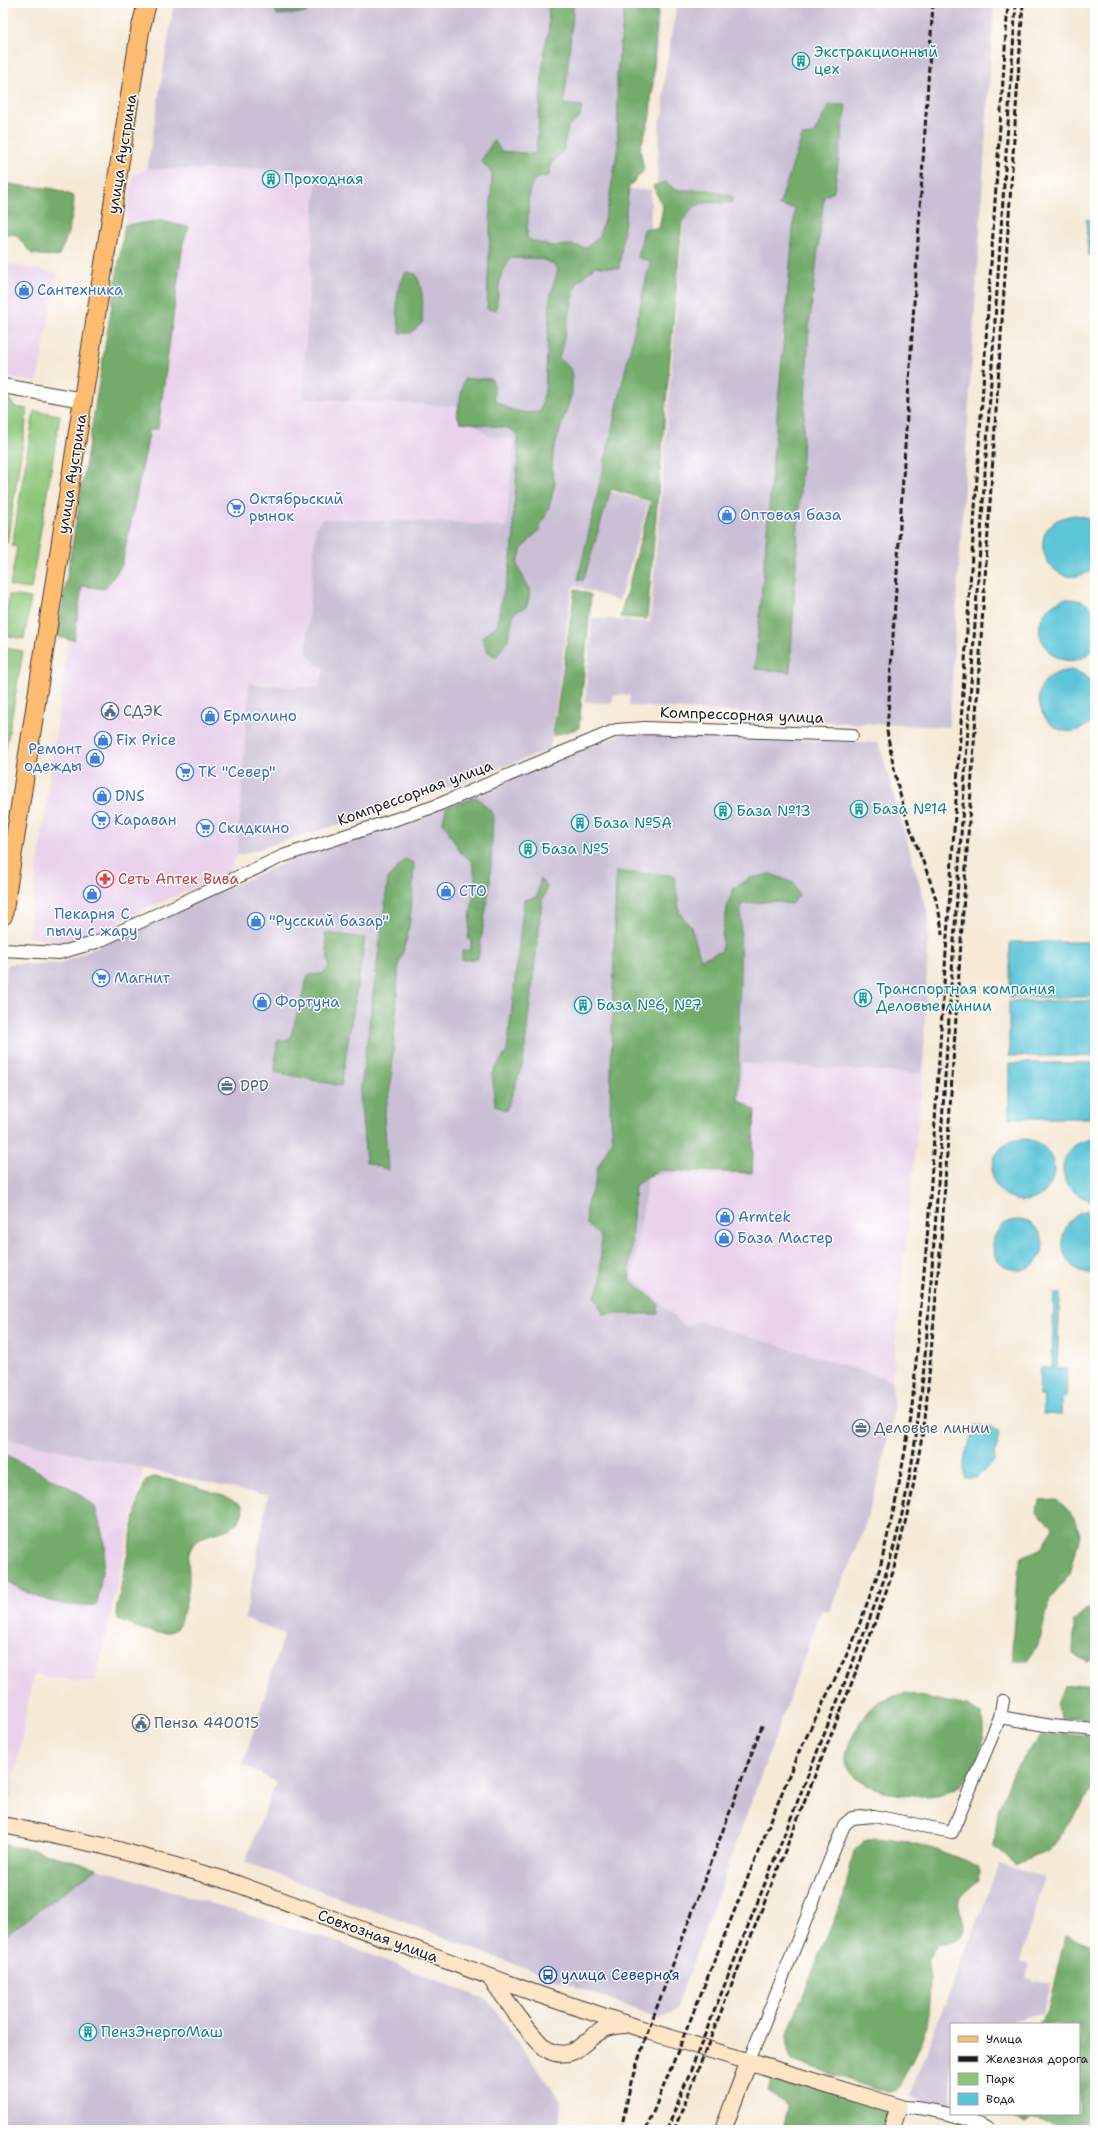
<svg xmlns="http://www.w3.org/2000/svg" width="1098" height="2133" viewBox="0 0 1098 2133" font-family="'Shantell Sans',sans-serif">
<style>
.built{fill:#ead1ec}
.industrial{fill:#cabfd6}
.green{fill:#8dc67a;stroke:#54714b}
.forest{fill:#72ab6a;stroke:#476443}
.water{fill:#5bc5d7;stroke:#3c707a}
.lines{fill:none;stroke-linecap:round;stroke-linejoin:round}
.minor-casing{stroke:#3d3b38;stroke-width:14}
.tertiary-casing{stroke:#3d3b38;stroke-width:16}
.secondary-casing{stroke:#3d3b38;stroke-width:18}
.primary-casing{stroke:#3d3b38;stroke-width:20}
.minor{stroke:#fff;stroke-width:12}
.tertiary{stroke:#fff;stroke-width:14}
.secondary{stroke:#ffe4c6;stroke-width:16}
.primary{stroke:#febc71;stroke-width:18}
.rail{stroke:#1c1c1c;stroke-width:3;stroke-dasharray:6 3;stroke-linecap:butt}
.labels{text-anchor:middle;stroke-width:3;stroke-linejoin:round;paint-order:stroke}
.culture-label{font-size:15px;fill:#0d838f;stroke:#fff;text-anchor:start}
.street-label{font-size:15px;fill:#1c1c1c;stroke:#fff}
.shop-label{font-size:15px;fill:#366cbe;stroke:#fff;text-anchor:start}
.service-label{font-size:15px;fill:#4e5e75;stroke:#fff;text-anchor:start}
.health-label{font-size:15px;fill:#be3a42;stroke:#fff;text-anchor:start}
.transit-label{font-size:15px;fill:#164399;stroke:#fff;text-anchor:start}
</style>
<rect width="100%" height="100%" fill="#fff"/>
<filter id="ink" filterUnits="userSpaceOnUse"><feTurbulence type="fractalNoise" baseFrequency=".025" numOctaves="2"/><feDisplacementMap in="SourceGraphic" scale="8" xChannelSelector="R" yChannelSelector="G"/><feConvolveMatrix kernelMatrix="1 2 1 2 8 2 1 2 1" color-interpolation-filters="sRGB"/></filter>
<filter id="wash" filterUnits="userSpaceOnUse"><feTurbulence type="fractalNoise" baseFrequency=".012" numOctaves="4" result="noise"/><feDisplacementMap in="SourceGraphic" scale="16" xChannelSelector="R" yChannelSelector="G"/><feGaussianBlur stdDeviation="0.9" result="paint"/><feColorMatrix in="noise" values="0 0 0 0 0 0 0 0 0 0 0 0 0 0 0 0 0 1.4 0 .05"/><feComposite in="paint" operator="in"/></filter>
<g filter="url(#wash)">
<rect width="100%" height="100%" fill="#f6e9d5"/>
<path class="built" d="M147 169H317L302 397 457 406 488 436 514 438 506 528 451 522 323 519 325 668 319 688 249 682 237 856 228 873 129 916 84 941 28 938 125 225 133 175Z
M3 263 57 273 37 382 3 376Z
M741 1063 923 1074 892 1380 698 1321 687 1327 633 1277 648 1176 738 1167Z
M3 1438 143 1469 95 1683 33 1675 11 1799H3Z"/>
<path class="industrial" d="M174 3H660L654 92 630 91 623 189 651 190V265L601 489 649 502 619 601 575 586 572 588 550 749 423 798 237 856 249 682 253 684 319 688 324 668 316 665 306 651 316 526 323 519 451 522 506 527 514 439 488 436 457 406 302 398 317 169H147Z
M677 3H994L949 727 852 723 809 720 757 713 629 706 630 695H613L612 703 585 702 592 618 650 622 684 221 657 184 660 119 664 112V79Z
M626 732 879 743 929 917 923 1074 742 1063 738 1167 648 1176 633 1277 686 1327 698 1321 892 1380 894 1410 878 1482 862 1534 829 1612 821 1610 676 2009 660 2019 245 1862 276 1782 243 1764 284 1634 245 1619 268 1496 3 1438V993L8 964H58L295 858 386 829 463 799Z
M999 1864 1044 1877 1020 1962 1029 1965 1026 1978 1050 1985 1043 2014 1013 2020 1012 2024H951V2110L909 2096Z
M97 1868 343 1944 488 2000 561 2102 559 2130H3V1937Z"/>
<path class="green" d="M3 397 8 398 15 407 28 409 7 543H3Z
M34 411 60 415 31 589 10 586 17 547 12 546Z
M9 595 31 598 24 639 3 635Z
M3 648 23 651 3 767Z"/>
<path class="forest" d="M274 3H308L306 13 277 15Z
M548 3H574L564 104 582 106 580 117 568 127 563 151 550 165 549 176 534 179 529 191 527 239 551 246 572 245 586 248 599 237 608 206 618 147 617 75 625 3H658L650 117 640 149 644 170 629 187 619 269 595 266 576 285 559 359 570 368 572 377V393L553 452 552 470 555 484 549 507 539 530 522 549 517 564 530 592 527 606 514 613 508 640 496 657 487 651 482 638 497 625 501 601 509 572 514 537 513 518 518 460 517 434 508 428 460 422 457 415 464 379H491L494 384V399C508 411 521 414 540 412L545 391 550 298 558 269C547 255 527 259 510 258L500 278 496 310 487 309 492 173 481 161 494 140 501 151 536 154 544 52 549 29Z
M829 105H846L834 192 824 196 809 329 790 672 755 669 795 208 779 206 802 136 813 135Z
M666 182 675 190H709L733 197 731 203C705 203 697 198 682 222L647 619 620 617 651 501 611 489 583 581 578 580 650 261 638 258 644 229H659L663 207 653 186Z
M11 184C34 190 52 183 74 197 74 217 67 240 58 257L32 254 16 235 3 234V185Z
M161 221 189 227 183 243 158 429 150 430 122 565 105 589 82 586 74 640 57 637 125 225Z
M406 272 416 274C424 291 423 305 422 323L411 333H400C396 309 394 294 406 272Z
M575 589 591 595 579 728 553 736Z
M477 797 493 814 490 884 478 959 462 960V951L471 950V940L468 939 475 878 472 861 461 853 443 822 446 808Z
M405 859 414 863C412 896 412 932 399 963L391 1083 384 1117 388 1170 366 1162 360 1095 388 879Z
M616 872 674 875 680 914 691 927 701 959 722 951V936L728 903 734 888 750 878 771 874 794 883 799 896 791 904 774 901 741 904 738 1099 755 1110 752 1173 660 1170 635 1185 629 1279 658 1304V1314H603L595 1296 601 1282V1237L587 1224 586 1206 595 1183 597 1169 613 1138 610 1114Z
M540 879 547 886 542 902 523 1063 506 1111 495 1105 492 1073 507 1051 524 900 537 897Z
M325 933 365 938 341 1086 275 1072 277 1040 290 1039 308 975 322 974 329 967Z
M3 1453 76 1491 95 1507 106 1547 98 1599 96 1605C63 1609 29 1597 3 1578Z
M154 1477C173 1479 228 1494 242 1506L243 1511C235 1539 207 1527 193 1545 186 1554 189 1566 189 1577 189 1589 187 1601 183 1613 181 1617 180 1624 178 1627 165 1642 132 1625 118 1619L116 1612 138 1501 146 1480Z
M1057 1499 1075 1517 1080 1535 1070 1574 1050 1598 1040 1639 1028 1661H1014L1012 1650 1017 1572 1022 1557 1041 1550 1053 1527 1037 1512 1039 1500Z
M1095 1606V1657L1088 1662 1073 1654 1074 1620 1086 1610Z
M1095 1683V1719H1061L1057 1703 1064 1687Z
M905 1693 967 1706 981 1714C985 1730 983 1740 978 1755 974 1768 968 1780 957 1788 932 1804 871 1795 851 1774 841 1763 848 1745 854 1734 868 1706 874 1701 905 1693Z
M1057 1734 1095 1735V1781L1083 1804 1049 1850 1015 1865 994 1846 998 1810 1017 1765 1040 1736Z
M873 1837C905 1838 947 1852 977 1866L979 1872 978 1881C973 1885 967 1890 962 1895 952 1907 968 1918 963 1932 955 1951 939 1936 931 1954 930 1956 927 1959 927 1962 926 1969 931 1976 930 1983 929 1998 929 2015 925 2029 919 2050 907 2070 897 2090L890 2092H883L792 2060C786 2049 787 2042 789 2030L844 1895 854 1851 863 1842Z
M3 1845 31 1849 97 1868 3 1937Z
M1065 1936 1095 1947V2130H1055L1056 2124 1031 2118 1026 2123 1002 2114H1079V2024H1038L1048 2011Z
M773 2072 885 2108 888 2130H783L788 2106 768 2091Z"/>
<path class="water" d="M1095 219V235L1087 236 1086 220Z
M1087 238H1095V254L1088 255Z
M1075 515 1085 517 1095 524V567C1052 604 1013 522 1075 515Z
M1063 599C1076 598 1087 601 1095 612V648C1058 688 1010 621 1063 599Z
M1072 670C1098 677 1095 693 1095 718 1052 765 1006 675 1072 670Z
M1010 942H1095V997H1010Z
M1009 1001H1095V1056H1009Z
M1009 1063H1095V1118H1009Z
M1095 1139V1200L1094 1201C1051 1192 1054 1141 1095 1139Z
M992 1170a31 31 0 1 1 62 0a31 31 0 1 1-62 0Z
M1095 1211V1273C1053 1277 1051 1209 1095 1211Z
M993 1245a25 25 0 1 1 50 0a25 25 0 1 1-50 0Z
M1054 1294H1060L1057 1369H1067L1066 1396 1062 1397 1061 1415 1043 1414 1044 1396H1039L1040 1368H1052Z
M975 1425 992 1427 999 1433 994 1461 977 1478H964V1460Z"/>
</g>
<g filter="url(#ink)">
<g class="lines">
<defs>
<path id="minor" d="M3 950 59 953 97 942 283 856 433 807 616 730 645 728 852 735
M1000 1717 1051 1726 1095 1730
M749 2061 844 1825 852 1818 874 1816 952 1832 1000 1717 1003 1701
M899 2107C921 2106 971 2117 988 2130"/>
<path id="tertiary" d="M3 386 83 400"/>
<path id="secondary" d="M3 1825 104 1846 229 1881 540 1995 648 2031 899 2107 891 2130
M490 1978C502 1993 534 2042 548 2050 556 2055 569 2055 577 2049 596 2035 600 2026 625 2025
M723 2130 749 2061"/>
<path id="primary" d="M3 916 140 31 147 3"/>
</defs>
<use href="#minor" class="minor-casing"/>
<use href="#tertiary" class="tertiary-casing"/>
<use href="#secondary" class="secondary-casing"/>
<use href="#primary" class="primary-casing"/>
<use href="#minor" class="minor"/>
<use href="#tertiary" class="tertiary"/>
<use href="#secondary" class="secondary"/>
<use href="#primary" class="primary"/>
<path class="rail" d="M933 3 887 731C893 765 899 797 911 830 923 864 940 898 942 935
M621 2130 631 2082 648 2031 763 1723
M646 2130 796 1758 853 1642 880 1568 897 1495 911 1418 928 1228 1008 3
M667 2130 860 1644C869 1620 879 1595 887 1570 921 1462 926 1341 935 1229L1016 3
M674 2130 866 1647 893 1572 911 1498 925 1420 942 1229 1023 3"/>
</g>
</g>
<defs>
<symbol id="building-ring" viewBox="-11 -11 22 22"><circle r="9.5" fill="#fff" stroke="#0f9aa8" stroke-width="1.5"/><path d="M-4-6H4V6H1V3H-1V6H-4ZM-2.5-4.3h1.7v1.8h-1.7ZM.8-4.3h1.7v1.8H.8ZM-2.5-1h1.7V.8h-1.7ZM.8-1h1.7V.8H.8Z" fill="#0f9aa8"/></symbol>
<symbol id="shop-ring" viewBox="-11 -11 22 22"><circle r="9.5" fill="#fff" stroke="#3f7fe0" stroke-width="1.5"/><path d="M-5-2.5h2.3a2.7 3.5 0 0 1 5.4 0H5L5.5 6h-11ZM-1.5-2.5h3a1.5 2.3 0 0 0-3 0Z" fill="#3f7fe0"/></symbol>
<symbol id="supermarket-ring" viewBox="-11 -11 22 22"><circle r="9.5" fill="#fff" stroke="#3f7fe0" stroke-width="1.5"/><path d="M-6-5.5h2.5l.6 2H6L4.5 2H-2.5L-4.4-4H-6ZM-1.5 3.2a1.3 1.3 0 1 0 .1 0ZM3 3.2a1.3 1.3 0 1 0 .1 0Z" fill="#3f7fe0"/></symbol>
<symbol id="civic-ring" viewBox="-11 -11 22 22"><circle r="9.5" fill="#fff" stroke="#5c6f8a" stroke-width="1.5"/><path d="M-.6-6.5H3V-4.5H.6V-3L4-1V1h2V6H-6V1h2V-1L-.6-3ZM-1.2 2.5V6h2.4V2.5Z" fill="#5c6f8a"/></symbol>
<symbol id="pharmacy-ring" viewBox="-11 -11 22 22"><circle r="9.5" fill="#fff" stroke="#e0444e" stroke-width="1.5"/><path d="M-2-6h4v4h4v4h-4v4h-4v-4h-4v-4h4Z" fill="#e0444e"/></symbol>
<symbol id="office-ring" viewBox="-11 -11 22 22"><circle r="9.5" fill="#fff" stroke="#5c6f8a" stroke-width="1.5"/><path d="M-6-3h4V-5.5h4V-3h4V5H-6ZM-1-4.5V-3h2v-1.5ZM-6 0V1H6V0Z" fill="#5c6f8a"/></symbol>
<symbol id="bus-ring" viewBox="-11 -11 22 22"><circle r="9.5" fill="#fff" stroke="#1a4fb4" stroke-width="1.5"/><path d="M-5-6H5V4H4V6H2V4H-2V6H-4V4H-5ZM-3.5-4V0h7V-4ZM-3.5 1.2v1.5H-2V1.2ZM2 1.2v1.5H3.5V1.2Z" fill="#1a4fb4"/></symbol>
</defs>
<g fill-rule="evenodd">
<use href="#building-ring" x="791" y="51" width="20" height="20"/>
<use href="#building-ring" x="261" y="169" width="20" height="20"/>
<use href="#shop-ring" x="14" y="280" width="20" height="20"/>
<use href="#supermarket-ring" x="226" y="498" width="20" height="20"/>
<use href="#shop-ring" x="717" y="505" width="20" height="20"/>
<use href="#civic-ring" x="100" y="701" width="20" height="20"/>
<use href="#shop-ring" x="200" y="706" width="20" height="20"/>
<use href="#shop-ring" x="93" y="730" width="20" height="20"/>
<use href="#shop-ring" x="85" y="748" width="20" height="20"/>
<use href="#supermarket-ring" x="175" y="762" width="20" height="20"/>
<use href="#shop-ring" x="92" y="786" width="20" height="20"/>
<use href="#building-ring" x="849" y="799" width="20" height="20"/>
<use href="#building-ring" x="713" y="801" width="20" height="20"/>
<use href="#supermarket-ring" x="91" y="810" width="20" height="20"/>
<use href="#building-ring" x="570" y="813" width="20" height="20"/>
<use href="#supermarket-ring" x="195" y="818" width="20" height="20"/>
<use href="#building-ring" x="518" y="839" width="20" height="20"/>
<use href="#pharmacy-ring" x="95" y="869" width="20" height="20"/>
<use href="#shop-ring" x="436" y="881" width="20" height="20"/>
<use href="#shop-ring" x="82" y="884" width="20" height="20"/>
<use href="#shop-ring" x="246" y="911" width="20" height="20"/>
<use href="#supermarket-ring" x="91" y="968" width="20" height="20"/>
<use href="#building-ring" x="853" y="988" width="20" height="20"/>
<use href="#shop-ring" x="252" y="992" width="20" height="20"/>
<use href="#building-ring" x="573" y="995" width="20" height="20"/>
<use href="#office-ring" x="217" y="1076" width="20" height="20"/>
<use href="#shop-ring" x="715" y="1207" width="20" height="20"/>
<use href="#shop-ring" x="714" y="1228" width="20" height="20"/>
<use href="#office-ring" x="851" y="1418" width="20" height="20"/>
<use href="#civic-ring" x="131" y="1713" width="20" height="20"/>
<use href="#bus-ring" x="538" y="1965" width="20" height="20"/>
<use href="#building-ring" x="78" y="2022" width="20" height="20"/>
</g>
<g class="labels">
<g class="culture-label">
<text x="814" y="57">Экстракционный<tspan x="814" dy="17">цех</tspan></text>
<text x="284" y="184">Проходная</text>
<text x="872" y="814">База №14</text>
<text x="736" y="816">База №13</text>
<text x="593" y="828">База №5А</text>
<text x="541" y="854">База №5</text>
<text x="876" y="994">Транспортная компания<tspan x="876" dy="17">Деловые линии</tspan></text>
<text x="596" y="1010">База №6, №7</text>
<text x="101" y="2037">ПензЭнергоМаш</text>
</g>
<g class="street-label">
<text transform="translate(122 154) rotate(-81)" y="5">улица Аустрина</text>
<text transform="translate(72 474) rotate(-81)" y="5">улица Аустрина</text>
<text transform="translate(742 715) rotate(2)" y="5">Компрессорная улица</text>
<text transform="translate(415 793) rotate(-20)" y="5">Компрессорная улица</text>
<text transform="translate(378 1936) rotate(20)" y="5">Совхозная улица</text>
</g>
<g class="shop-label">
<text x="37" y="295">Сантехника</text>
<text x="249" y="504">Октябрьский<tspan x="249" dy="17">рынок</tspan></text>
<text x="740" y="520">Оптовая база</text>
<text x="223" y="721">Ермолино</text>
<text x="116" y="745">Fix Price</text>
<text x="82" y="754" text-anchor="end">Ремонт<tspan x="82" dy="17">одежды</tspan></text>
<text x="198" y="777">ТК "Север"</text>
<text x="115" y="801">DNS</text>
<text x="114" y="825">Караван</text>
<text x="218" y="833">Скидкино</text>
<text x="459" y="896">СТО</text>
<text x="92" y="919" text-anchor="middle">Пекарня С<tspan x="92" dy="17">пылу с жару</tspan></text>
<text x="269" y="926">"Русский базар"</text>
<text x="114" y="983">Магнит</text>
<text x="275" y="1007">Фортуна</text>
<text x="738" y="1222">Armtek</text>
<text x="737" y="1243">База Мастер</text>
</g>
<g class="service-label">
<text x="123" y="716">СДЭК</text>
<text x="240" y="1091">DPD</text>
<text x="874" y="1433">Деловые линии</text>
<text x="154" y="1728">Пенза 440015</text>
</g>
<g class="health-label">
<text x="118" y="884">Сеть Аптек Вива</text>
</g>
<g class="transit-label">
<text x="561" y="1980">улица Северная</text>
</g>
</g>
<rect width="1098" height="2133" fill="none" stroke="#fff" stroke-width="16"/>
<rect x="950" y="2023" width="130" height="92" fill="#ffffff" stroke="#a4a4a4"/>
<rect x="958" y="2036" width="20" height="6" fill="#febc71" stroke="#a4a4a4"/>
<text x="986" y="2043" font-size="12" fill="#1c1c1c">Улица</text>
<rect x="958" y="2056" width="20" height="6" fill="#1c1c1c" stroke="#a4a4a4"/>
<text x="986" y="2063" font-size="12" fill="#1c1c1c">Железная дорога</text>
<rect x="958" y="2073" width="20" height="12" fill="#8dc67a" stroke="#a4a4a4"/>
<text x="986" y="2083" font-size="12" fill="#1c1c1c">Парк</text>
<rect x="958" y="2093" width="20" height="12" fill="#5bc5d7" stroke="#a4a4a4"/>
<text x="986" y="2103" font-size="12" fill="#1c1c1c">Вода</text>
</svg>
